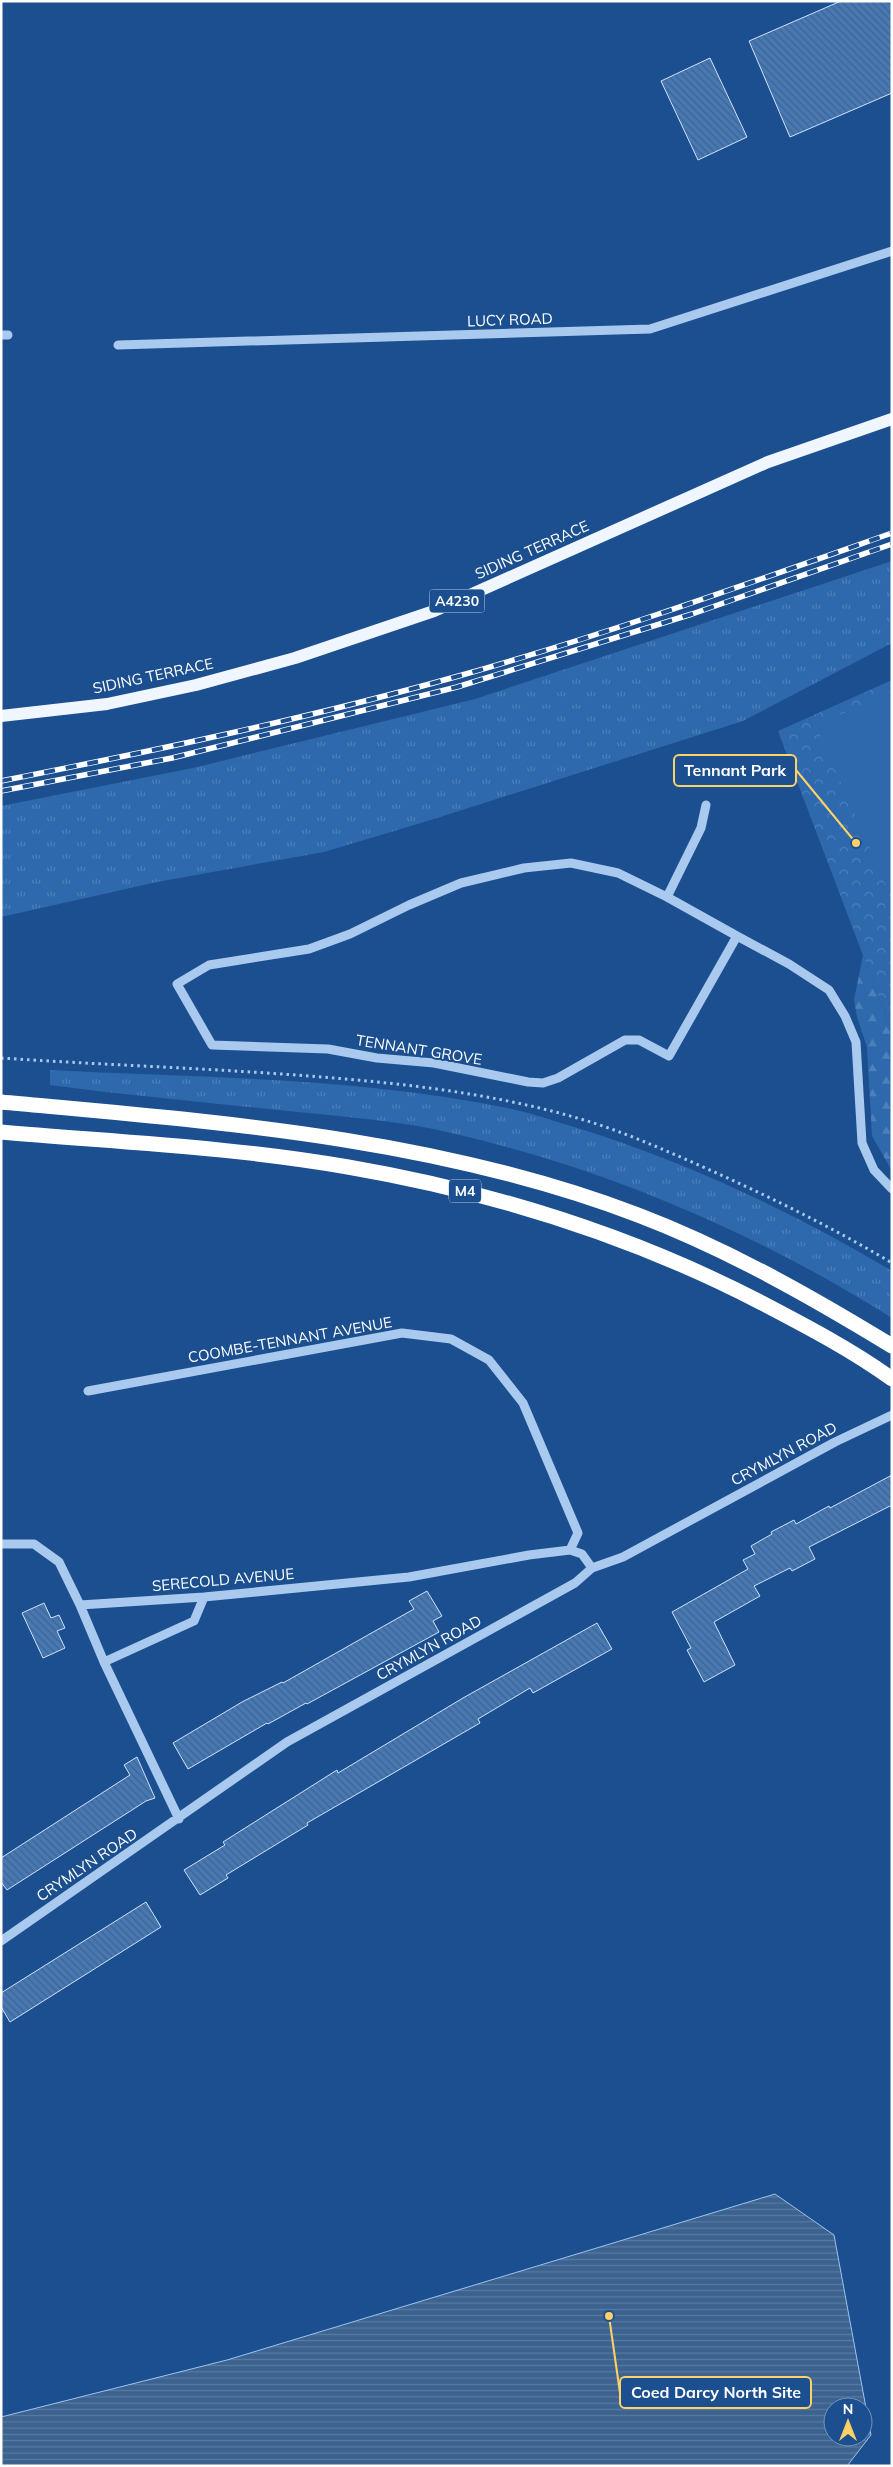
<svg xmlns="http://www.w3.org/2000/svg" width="893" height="2467" viewBox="0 0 893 2467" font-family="Mulish,sans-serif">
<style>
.grass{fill:url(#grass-tufts)}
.forest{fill:url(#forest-firs)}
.park{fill:url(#park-crowns)}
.pitch{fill:#2e69ad}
.water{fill:url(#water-rules);stroke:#9cc4f0;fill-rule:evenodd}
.building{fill:url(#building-back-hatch);stroke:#cfe3fa}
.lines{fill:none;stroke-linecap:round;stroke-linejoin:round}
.path{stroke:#a9c9ee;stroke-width:3;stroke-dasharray:2.5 4;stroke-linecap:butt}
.minor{stroke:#a9c9ee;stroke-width:9}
.major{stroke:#f0f6ff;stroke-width:12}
.highway{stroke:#fff;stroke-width:15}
.rail-casing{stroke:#fff;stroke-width:5.5}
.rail{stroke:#1b4f8f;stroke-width:4;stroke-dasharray:11;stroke-linecap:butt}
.labels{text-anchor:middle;stroke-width:4;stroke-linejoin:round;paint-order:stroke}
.shield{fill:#1b4f8f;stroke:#bbcadd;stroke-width:1}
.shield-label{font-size:14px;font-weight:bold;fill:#fff}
.street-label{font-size:15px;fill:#fff;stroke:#1b4f8f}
.leader{fill:none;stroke:#ffd166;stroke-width:2}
.callout-dot{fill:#ffd166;stroke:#1b4f8f;stroke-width:2}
.callout{fill:#1b4f8f;stroke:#ffd166;stroke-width:2}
.callout-label{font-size:16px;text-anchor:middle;font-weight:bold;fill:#fff}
</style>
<defs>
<pattern id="grass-tufts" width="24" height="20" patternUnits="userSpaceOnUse" patternTransform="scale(1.25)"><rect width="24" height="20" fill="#2e69ad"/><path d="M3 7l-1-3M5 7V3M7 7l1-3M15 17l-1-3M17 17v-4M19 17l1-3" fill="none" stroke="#4d80b9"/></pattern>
<pattern id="forest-firs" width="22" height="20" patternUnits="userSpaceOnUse" patternTransform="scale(1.25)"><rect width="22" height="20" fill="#2e69ad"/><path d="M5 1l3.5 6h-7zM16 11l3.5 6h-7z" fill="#4d80b9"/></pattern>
<pattern id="park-crowns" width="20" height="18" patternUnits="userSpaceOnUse" patternTransform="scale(1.25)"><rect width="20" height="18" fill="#2e69ad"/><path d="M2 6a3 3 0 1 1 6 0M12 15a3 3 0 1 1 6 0" fill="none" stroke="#4d80b9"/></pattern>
<pattern id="water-rules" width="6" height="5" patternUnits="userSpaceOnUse" patternTransform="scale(1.25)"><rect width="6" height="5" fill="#3c6290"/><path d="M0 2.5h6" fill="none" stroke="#597aa1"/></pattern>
<pattern id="building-back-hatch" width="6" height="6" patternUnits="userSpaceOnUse" patternTransform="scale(1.25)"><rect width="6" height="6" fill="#4478b7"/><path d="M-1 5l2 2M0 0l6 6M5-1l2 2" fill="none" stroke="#486282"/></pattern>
</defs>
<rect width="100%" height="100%" fill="#1b4f8f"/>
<path class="grass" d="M892 561V643L743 721 421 823 324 852 157 882 1 917V806L193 768 475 699Z
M50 1070C204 1078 360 1077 512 1109 531 1113 551 1120 571 1126 683 1160 791 1211 892 1271V1318C759 1234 605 1168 451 1133 401 1121 349 1117 297 1112 215 1103 132 1096 50 1085Z"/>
<path class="forest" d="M863 955 892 1032V1171L872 1136 867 1047 857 1017 854 1000Z"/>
<path class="park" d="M892 680V1032L778 731Z"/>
<path class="pitch" d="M892 692V892L889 893 816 725Z"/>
<path class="water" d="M775 2194 834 2235 871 2435 847 2466H1V2417L227 2360ZM833 2407H863V2437H833Z"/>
<path class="building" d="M841 1H892V93L790 137 749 41Z
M710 58 747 137 698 160 661 81Z
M892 1475V1505L809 1547 815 1559 792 1571 790 1568 754 1586 760 1596 714 1622 735 1665 704 1682 687 1650 691 1648 672 1612 748 1569 743 1560 755 1554 751 1546 772 1534 771 1532 794 1520 796 1524 829 1506 830 1508Z
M427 1591 442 1616 433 1621 439 1632 307 1704 306 1703 268 1724 267 1723 188 1769 173 1743 242 1702 282 1682 283 1683 414 1609 409 1601Z
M44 1603 51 1618 59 1615 65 1628 57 1631 65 1648 43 1658 22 1613Z
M597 1623 612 1649 533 1693 530 1688 478 1719 480 1723 307 1823 308 1825 226 1875 228 1878 200 1895 184 1870 225 1845 223 1842 337 1770 338 1773 463 1698Z
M137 1757 155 1798 146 1801 7 1890 1 1882V1858L130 1775 124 1765Z
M146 1902 161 1927 10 2022 1 2007V1993Z"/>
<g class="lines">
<path class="path" d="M1 1058C104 1065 206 1068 308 1076 401 1083 494 1093 584 1120 624 1132 662 1149 701 1166 766 1195 830 1226 892 1263"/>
<path class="minor" d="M1 335H8
M118 345 650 329 892 251
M571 863 618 873 667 897 737 936 669 1056 639 1040H625L558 1078 543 1083 528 1082 434 1063 377 1058 328 1049 212 1045 177 984 209 965 309 949 350 934 409 905 461 883 524 868Z
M667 897 701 828 706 805
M737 936 789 964 829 990 845 1016 856 1042 862 1143 874 1170 892 1189
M88 1391 402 1333 451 1339 489 1360 523 1403 578 1533 570 1550
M1 1544H34L59 1562 80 1605
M104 1662 194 1621 204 1597
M179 1819 104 1662 80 1605 204 1597 409 1577 529 1555 570 1550 582 1554 592 1568
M1 1941 287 1742 575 1583 592 1568 623 1557 835 1442 892 1415"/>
<path class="major" d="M1 716 107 704 196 685 295 658 434 611 768 462 892 419"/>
<path class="highway" d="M1 1102C217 1122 433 1137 638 1215 727 1249 810 1296 892 1346
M1 1132C116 1142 234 1147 348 1167 493 1192 631 1235 762 1303 806 1326 852 1350 892 1379"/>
<defs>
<path id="rail" d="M1 781C153 751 305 719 455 677 602 636 747 584 892 533
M1 791 172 758 457 687 692 614 892 544"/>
</defs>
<use href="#rail" class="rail-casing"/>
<use href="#rail" class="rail"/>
</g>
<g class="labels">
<g class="shield">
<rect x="429.5" y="589.5" width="55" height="23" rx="4"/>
<rect x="449" y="1179.5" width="32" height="23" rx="4"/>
</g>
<g class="shield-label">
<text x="457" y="606">A4230</text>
<text x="465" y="1196">M4</text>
</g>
<g class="street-label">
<text transform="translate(510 320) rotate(-2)" y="5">LUCY ROAD</text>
<text transform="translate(532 550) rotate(-24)" y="5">SIDING TERRACE</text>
<text transform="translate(153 676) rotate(-12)" y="5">SIDING TERRACE</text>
<text transform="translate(419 1050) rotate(9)" y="5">TENNANT GROVE</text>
<text transform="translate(290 1340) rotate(-10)" y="5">COOMBE-TENNANT AVENUE</text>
<text transform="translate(784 1454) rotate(-28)" y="5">CRYMLYN ROAD</text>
<text transform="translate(223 1580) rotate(-5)" y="5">SERECOLD AVENUE</text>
<text transform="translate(429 1648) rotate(-29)" y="5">CRYMLYN ROAD</text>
<text transform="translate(87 1865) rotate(-34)" y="5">CRYMLYN ROAD</text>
</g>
</g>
<path class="leader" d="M856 843L796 770M609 2316L620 2393"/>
<g class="callout-dot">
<circle cx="856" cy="843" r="5"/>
<circle cx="609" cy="2316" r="5"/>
</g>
<g class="callout">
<rect x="674" y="755" width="122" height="31" rx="5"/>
<rect x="620" y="2377" width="191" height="31" rx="5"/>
</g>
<g class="callout-label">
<text x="735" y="776">Tennant Park</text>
<text x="716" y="2398">Coed Darcy North Site</text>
</g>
<rect width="893" height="2467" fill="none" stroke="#ffffff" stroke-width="5"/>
<g transform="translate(848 2422)"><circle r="24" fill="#1b4f8f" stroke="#7695bc"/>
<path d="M0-4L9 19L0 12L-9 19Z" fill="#ffd166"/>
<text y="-8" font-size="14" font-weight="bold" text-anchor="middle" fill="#ffffff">N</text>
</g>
</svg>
